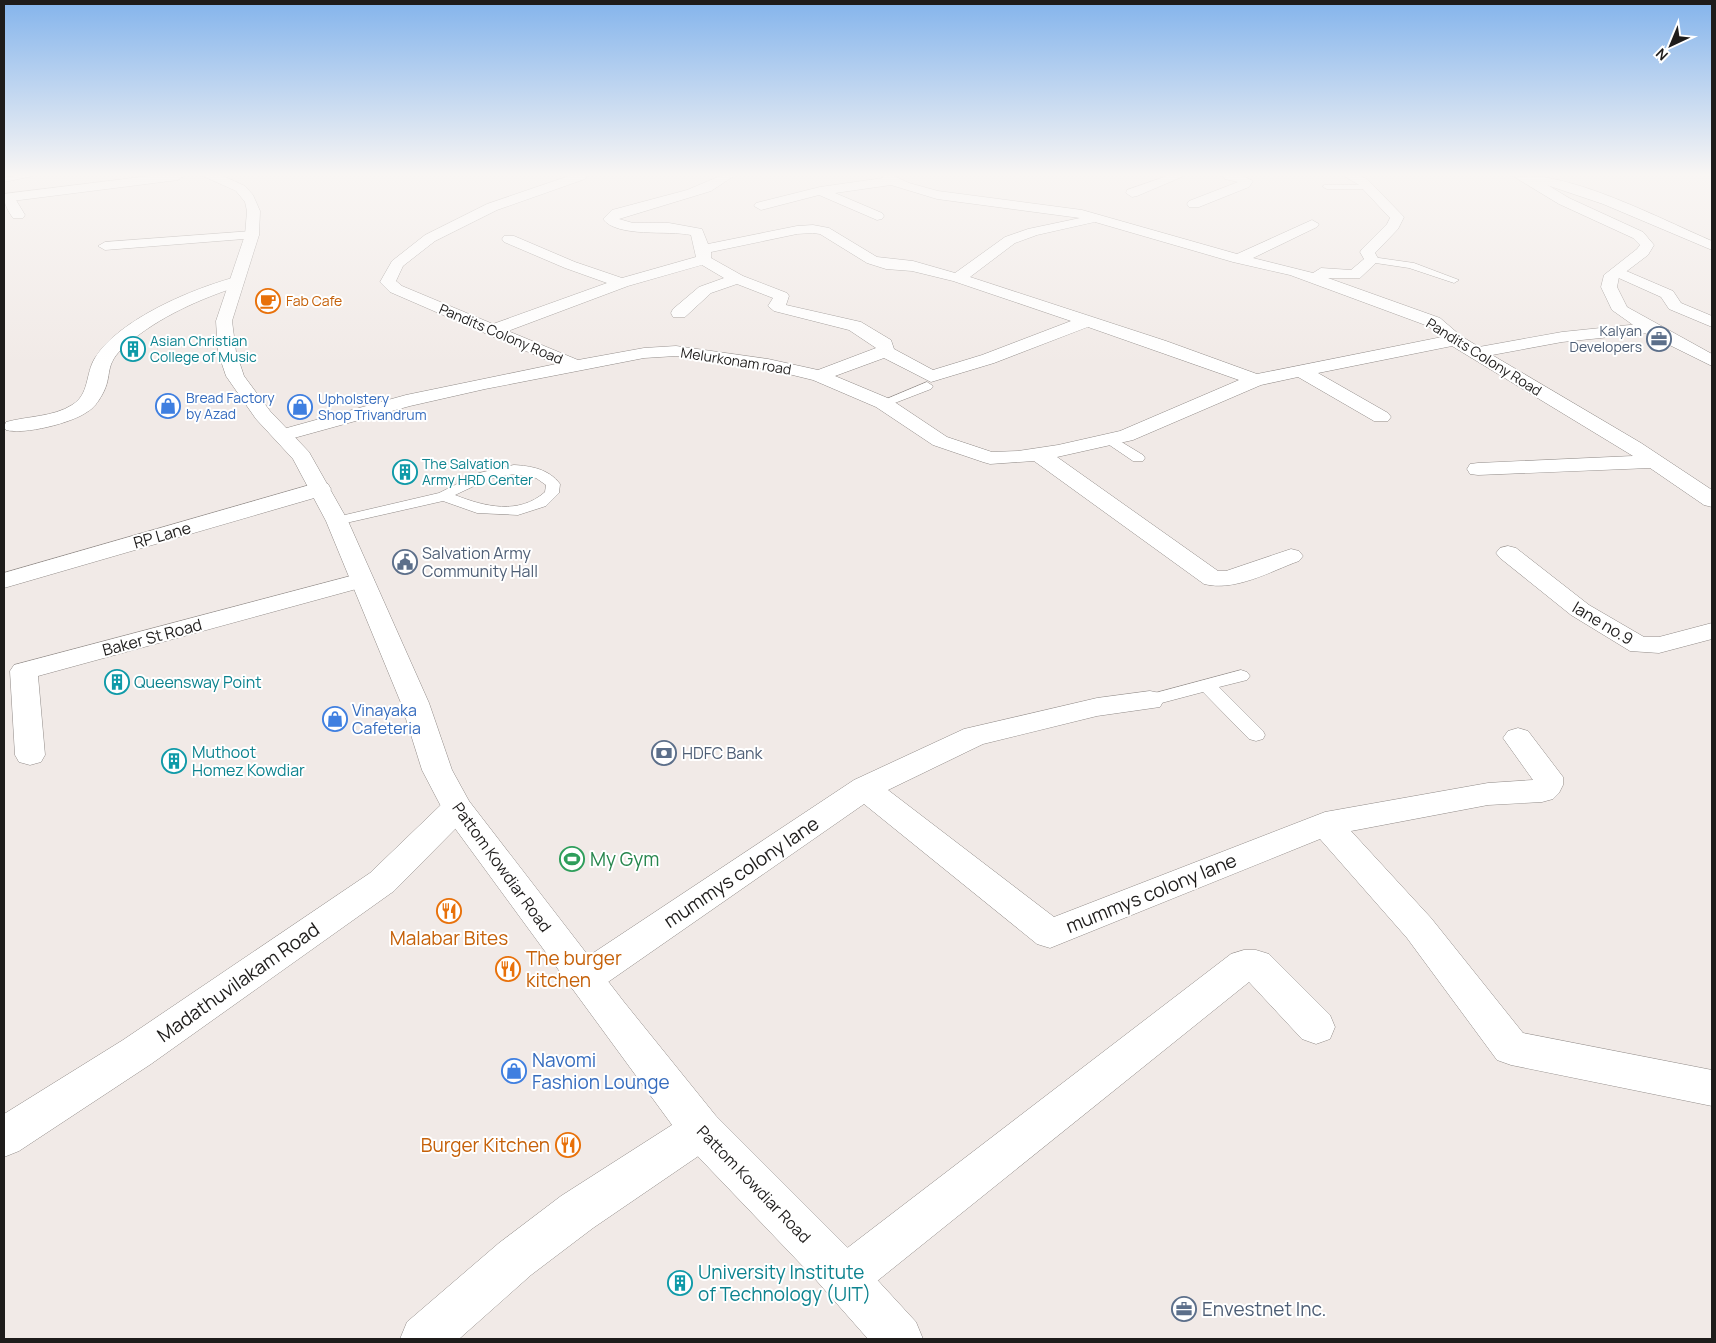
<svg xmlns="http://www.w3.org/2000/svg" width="1716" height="1343" viewBox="0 0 1716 1343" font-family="Manrope,sans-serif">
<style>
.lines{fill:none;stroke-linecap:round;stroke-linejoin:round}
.service-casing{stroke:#918b88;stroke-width:1}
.minor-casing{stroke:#918b88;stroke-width:1}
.tertiary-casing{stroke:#918b88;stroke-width:1}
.secondary-casing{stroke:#918b88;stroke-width:1}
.primary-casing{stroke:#918b88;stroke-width:1}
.service{fill:#fff;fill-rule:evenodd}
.minor{fill:#fff;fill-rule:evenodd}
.tertiary{fill:#fff;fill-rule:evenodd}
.secondary{fill:#fff;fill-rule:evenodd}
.primary{fill:#fff;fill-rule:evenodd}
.labels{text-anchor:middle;stroke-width:4;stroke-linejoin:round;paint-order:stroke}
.far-food-label{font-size:14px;fill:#c56008;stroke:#fff;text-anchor:start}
.far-service-label{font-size:14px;fill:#4e5e75;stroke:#fff;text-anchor:end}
.far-street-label{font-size:14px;fill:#1e1c1b;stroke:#fff}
.far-culture-label{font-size:14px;fill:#0d838f;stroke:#fff;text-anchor:start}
.far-shop-label{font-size:14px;fill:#366cbe;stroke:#fff;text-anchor:start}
.street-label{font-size:16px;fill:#1e1c1b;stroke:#fff}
.service-label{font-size:16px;fill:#4e5e75;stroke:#fff;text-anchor:start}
.culture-label{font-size:16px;fill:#0d838f;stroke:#fff;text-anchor:start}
.shop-label{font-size:16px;fill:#366cbe;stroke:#fff;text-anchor:start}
.near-leisure-label{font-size:19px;fill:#27864d;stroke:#fff;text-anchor:start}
.near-street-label{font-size:19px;fill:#1e1c1b;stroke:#fff}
.near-food-label{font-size:19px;fill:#c56008;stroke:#fff}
.near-shop-label{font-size:19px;fill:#366cbe;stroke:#fff;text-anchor:start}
.near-culture-label{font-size:19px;fill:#0d838f;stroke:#fff;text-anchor:start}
.near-service-label{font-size:19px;fill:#4e5e75;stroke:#fff;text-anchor:start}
</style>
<rect width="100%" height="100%" fill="#f1eae7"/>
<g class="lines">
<defs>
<path id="service" d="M15 176H33L4 182V178Z
M1324 185H1368L1372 187 1368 189H1327L1323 187Z
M1372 257 1414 263 1459 280 1454 283 1409 268 1369 262 1367 260Z
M927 382 933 386 931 389 887 406 883 407 877 403Z
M1110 435 1143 455 1145 458 1143 461H1133L1105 442 1104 439 1105 436Z
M514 465C531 466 549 469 560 484L559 493 546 506 518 515 477 513 443 501 337 525 330 521 332 518 439 493 479 473ZM514 474 536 478 546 485 545 492C519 515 485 507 455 495L489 479Z
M1241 670 1247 672 1250 676 1247 680 1219 687 1263 731 1265 735 1263 739 1256 741 1249 739 1203 692 1150 706 1144 704 1141 700 1144 696Z"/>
<path id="minor" d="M569 176H587L585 179 497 210 435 241 403 266 396 281 402 286 493 324 607 283 565 268 504 242 502 239 504 236H514L575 262 622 278 696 257 691 235C668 230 617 238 603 219L612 210 687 190 720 176H734L711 191 619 219 633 223H669L702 229 708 244 797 226 813 225 829 228 877 257 913 261 955 273 1005 237 1028 229 1080 218 937 199 891 185 835 193 882 213 884 216 882 219 877 220 819 195 761 210 754 206 756 203 820 187 883 178 882 176H894L909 183 938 191 1082 210 1237 254 1312 220 1319 224 1317 227 1253 258 1313 273 1321 268 1351 270 1364 259 1360 252 1362 249 1387 224 1390 218 1359 185 1344 176H1360L1367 179 1404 217 1398 229 1375 253 1379 260 1360 278H1328L1440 318 1461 336 1479 347 1562 332 1649 323 1655 324 1658 328 1655 332 1649 333 1562 342 1492 355 1641 443 1712 490V507L1704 505 1650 468 1478 475 1470 474 1467 469 1470 464 1478 463 1633 456 1452 346 1318 373 1388 413 1391 417 1388 421H1374L1298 377 1261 385 1133 440 1057 457 1218 571H1226L1291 549 1299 551 1303 556 1299 561C1271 571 1235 592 1204 584L1034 461 990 464 983 462 933 445 876 407 813 380 768 369 676 356 644 358 485 389 410 406 283 441 276 439 273 435 276 431 406 395 556 364 390 292 380 282 392 261 425 235 487 204ZM1095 222 1233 262 1290 275 1428 326 1442 337 1257 374 1166 341 970 277 1015 243 1037 235ZM813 233 820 234 867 263 886 269 912 271 953 281 1071 321 982 355 933 370 894 349 891 340 861 322 786 305 789 296 787 293 743 276 711 258V252L797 234ZM702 265 724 278 699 287 673 309 671 313 673 317H685L711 293 737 284 773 298 768 306 774 311 849 330 876 348 818 370 768 359 676 346 644 348 578 360 508 331 628 286ZM1088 327 1239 380 1120 431 1058 445 1018 451 992 452 947 437 890 399 835 376 884 358 931 382 994 363Z
M1167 176H1184L1137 196 1132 197 1126 193 1127 190Z
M1223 176H1243L1253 181 1249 187 1199 207H1189L1187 204 1189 201 1238 182 1225 179Z
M1527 176C1579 176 1663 220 1712 241V250L1603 204 1529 179Z
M8 194 13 195 25 215 23 218H13C8 211 4 204 4 195Z
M252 231 257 232 259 235 257 238 105 250 98 246 105 242Z
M1617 267 1673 291 1681 303 1712 316V327L1669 309 1661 297 1612 275 1609 272 1612 269Z
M236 277 242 279 244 282 242 285C200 299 160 316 126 345 102 366 114 374 102 395 98 402 94 408 87 412 72 423 24 435 6 430L4 427 6 422C28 416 53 417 72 405 90 394 85 374 95 358 119 319 194 288 236 277Z
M320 482 328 484 331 489 328 494 4 588V573Z
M1508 546 1516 548 1589 605 1644 637H1659L1712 623V639L1659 653 1630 651 1571 615 1500 558 1496 553 1500 548Z
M362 573 371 575 374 580 371 585 38 676 45 755 41 762 30 765 19 762 15 755 10 671 14 665Z
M1150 691 1160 693 1164 700 1160 707 1097 716 983 744 888 790 1054 917 1325 812 1488 783 1533 780 1503 738 1508 731 1518 728 1528 731 1563 777V785L1559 793 1553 799 1542 802 1488 805 1351 831 1431 918 1523 1033 1712 1070V1106L1511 1065 1497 1060 1407 938 1320 839 1050 948 1037 944 864 804 598 989 585 994 572 989 567 978 572 967 854 780 964 729 1097 698Z
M457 797 468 800 473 808 468 816 394 891 151 1064 19 1151 4 1157V1114L123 1040 370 873 446 800Z
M1244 950H1256L1269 954 1330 1015 1335 1027 1330 1039 1316 1044 1302 1039 1249 982 861 1294 845 1301 829 1294 822 1278 829 1262 1231 954Z
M701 1110 716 1116 722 1130 716 1144 593 1228 531 1275 459 1339H400L407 1322 499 1243 561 1196 686 1116Z"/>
<path id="tertiary" d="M1513 176 1536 178 1569 198 1643 232 1654 245 1648 255 1619 277 1617 287 1627 307 1712 354V366L1643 332 1612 310 1601 287 1604 275 1637 249 1640 245 1633 238 1559 204Z"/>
<path id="secondary" d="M203 176H223L245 186 253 195 260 211 259 235 232 321 236 352 244 376 270 411 309 452 348 521 429 703 452 770 469 801 624 1002 716 1116 848 1248 916 1322 923 1339H868L816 1280 686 1144 446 816 422 770 401 703 326 521 293 459 256 419 226 376 218 352 216 321 245 235 247 211 245 202 236 191Z"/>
<path id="primary" d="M149 176H184L178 180 4 202V194Z"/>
</defs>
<use href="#service" class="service-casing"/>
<use href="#minor" class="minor-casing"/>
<use href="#tertiary" class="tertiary-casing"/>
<use href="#secondary" class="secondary-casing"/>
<use href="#primary" class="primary-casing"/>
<use href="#service" class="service"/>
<use href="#minor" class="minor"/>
<use href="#tertiary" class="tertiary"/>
<use href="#secondary" class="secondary"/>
<use href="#primary" class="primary"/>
</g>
<linearGradient id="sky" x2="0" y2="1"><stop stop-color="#84b4ec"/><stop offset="0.48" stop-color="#f9f6f4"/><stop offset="1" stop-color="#f9f6f4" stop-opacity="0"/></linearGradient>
<rect width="1716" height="364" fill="url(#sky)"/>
<defs>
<symbol id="cafe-ring" viewBox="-11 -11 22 22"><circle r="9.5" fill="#fff" stroke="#e8710a" stroke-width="1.5"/><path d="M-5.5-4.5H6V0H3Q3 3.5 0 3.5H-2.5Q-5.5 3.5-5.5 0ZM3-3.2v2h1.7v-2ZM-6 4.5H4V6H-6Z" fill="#e8710a"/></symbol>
<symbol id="office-ring" viewBox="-11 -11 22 22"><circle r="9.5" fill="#fff" stroke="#5c6f8a" stroke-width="1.5"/><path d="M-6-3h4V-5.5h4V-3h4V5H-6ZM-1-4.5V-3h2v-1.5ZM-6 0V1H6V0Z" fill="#5c6f8a"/></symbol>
<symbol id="building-ring" viewBox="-11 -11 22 22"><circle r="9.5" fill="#fff" stroke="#0f9aa8" stroke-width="1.5"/><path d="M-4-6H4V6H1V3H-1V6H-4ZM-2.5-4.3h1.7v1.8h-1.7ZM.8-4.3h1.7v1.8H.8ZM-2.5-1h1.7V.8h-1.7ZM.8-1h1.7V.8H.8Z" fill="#0f9aa8"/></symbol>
<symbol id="shop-ring" viewBox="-11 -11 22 22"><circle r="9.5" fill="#fff" stroke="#3f7fe0" stroke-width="1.5"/><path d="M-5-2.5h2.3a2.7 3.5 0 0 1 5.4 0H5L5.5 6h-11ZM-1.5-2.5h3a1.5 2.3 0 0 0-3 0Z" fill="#3f7fe0"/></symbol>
<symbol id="civic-ring" viewBox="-11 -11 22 22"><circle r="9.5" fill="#fff" stroke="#5c6f8a" stroke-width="1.5"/><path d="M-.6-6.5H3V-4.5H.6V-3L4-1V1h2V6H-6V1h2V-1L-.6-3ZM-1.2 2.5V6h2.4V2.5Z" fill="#5c6f8a"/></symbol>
<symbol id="bank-ring" viewBox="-11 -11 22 22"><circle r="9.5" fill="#fff" stroke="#5c6f8a" stroke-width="1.5"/><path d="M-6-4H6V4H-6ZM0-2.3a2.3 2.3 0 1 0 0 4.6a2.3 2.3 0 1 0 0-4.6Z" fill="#5c6f8a"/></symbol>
<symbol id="stadium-ring" viewBox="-11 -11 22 22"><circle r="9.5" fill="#fff" stroke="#2e9e5b" stroke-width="1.5"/><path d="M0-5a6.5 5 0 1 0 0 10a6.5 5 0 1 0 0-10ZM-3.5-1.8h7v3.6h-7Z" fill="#2e9e5b"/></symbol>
<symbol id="restaurant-ring" viewBox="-11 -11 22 22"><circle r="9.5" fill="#fff" stroke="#e8710a" stroke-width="1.5"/><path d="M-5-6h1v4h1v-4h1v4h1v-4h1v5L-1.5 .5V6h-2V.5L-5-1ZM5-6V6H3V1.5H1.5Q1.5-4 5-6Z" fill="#e8710a"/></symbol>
</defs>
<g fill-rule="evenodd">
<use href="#cafe-ring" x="254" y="287" width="28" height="28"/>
<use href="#office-ring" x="1645" y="325" width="28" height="28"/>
<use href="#building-ring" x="119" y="335" width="28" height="28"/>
<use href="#shop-ring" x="154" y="392" width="28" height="28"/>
<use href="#shop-ring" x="286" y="393" width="28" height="28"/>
<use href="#building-ring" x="391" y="458" width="28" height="28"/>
<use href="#civic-ring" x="391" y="548" width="28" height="28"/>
<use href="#building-ring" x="103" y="668" width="28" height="28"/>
<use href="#shop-ring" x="321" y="705" width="28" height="28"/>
<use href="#bank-ring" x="650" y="739" width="28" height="28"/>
<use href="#building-ring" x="160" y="747" width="28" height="28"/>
<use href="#stadium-ring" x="558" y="845" width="28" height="28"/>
<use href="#restaurant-ring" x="435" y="897" width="28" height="28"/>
<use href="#restaurant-ring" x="494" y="955" width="28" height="28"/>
<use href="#shop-ring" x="500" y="1057" width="28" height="28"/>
<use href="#restaurant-ring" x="554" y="1131" width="28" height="28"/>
<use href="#building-ring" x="666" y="1269" width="28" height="28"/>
<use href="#office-ring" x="1170" y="1295" width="28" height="28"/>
</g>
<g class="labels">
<g class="far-food-label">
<text x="286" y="306">Fab Cafe</text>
</g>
<g class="far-service-label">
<text x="1642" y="336">Kalyan<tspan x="1642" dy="16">Developers</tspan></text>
</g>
<g class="far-street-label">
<text transform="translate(501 334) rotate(23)" y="5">Pandits Colony Road</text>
<text transform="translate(1484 357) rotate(32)" y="5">Pandits Colony Road</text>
<text transform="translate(736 361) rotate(9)" y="5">Melurkonam road</text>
</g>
<g class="far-culture-label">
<text x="150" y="346">Asian Christian<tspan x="150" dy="16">College of Music</tspan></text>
<text x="422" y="469">The Salvation<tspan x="422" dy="16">Army HRD Center</tspan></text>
</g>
<g class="far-shop-label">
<text x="186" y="403">Bread Factory<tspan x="186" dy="16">by Azad</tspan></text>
<text x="318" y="404">Upholstery<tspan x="318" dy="16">Shop Trivandrum</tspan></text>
</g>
<g class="street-label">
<text transform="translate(162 535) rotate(-16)" y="6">RP Lane</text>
<text transform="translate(1603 623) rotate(31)" y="6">lane no.9</text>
<text transform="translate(152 637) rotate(-15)" y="6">Baker St Road</text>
<text transform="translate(502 867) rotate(54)" y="6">Pattom Kowdiar Road</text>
<text transform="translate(754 1184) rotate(46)" y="6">Pattom Kowdiar Road</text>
</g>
<g class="service-label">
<text x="422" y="559">Salvation Army<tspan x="422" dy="18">Community Hall</tspan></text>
<text x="682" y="759">HDFC Bank</text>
</g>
<g class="culture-label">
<text x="134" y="688">Queensway Point</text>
<text x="192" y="758">Muthoot<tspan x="192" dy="18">Homez Kowdiar</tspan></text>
</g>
<g class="shop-label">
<text x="352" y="716">Vinayaka<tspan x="352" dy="18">Cafeteria</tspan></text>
</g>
<g class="near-leisure-label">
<text x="590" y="866">My Gym</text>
</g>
<g class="near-street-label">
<text transform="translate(741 872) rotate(-34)" y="7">mummys colony lane</text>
<text transform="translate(1151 893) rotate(-22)" y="7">mummys colony lane</text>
<text transform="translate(238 982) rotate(-35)" y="7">Madathuvilakam Road</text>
</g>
<g class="near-food-label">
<text x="449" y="945">Malabar Bites</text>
<text x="526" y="965" text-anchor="start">The burger<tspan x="526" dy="22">kitchen</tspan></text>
<text x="550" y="1152" text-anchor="end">Burger Kitchen</text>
</g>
<g class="near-shop-label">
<text x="532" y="1067">Navomi<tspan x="532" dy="22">Fashion Lounge</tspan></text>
</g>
<g class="near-culture-label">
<text x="698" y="1279">University Institute<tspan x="698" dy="22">of Technology (UIT)</tspan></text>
</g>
<g class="near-service-label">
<text x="1202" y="1316">Envestnet Inc.</text>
</g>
</g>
<rect width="1716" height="1343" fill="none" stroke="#1e1c1b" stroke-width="10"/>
<g transform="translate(1671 45) rotate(224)" stroke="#ffffff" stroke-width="4" paint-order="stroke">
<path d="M0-4L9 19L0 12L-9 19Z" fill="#1e1c1b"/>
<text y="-8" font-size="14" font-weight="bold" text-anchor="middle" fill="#1e1c1b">N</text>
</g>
</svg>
